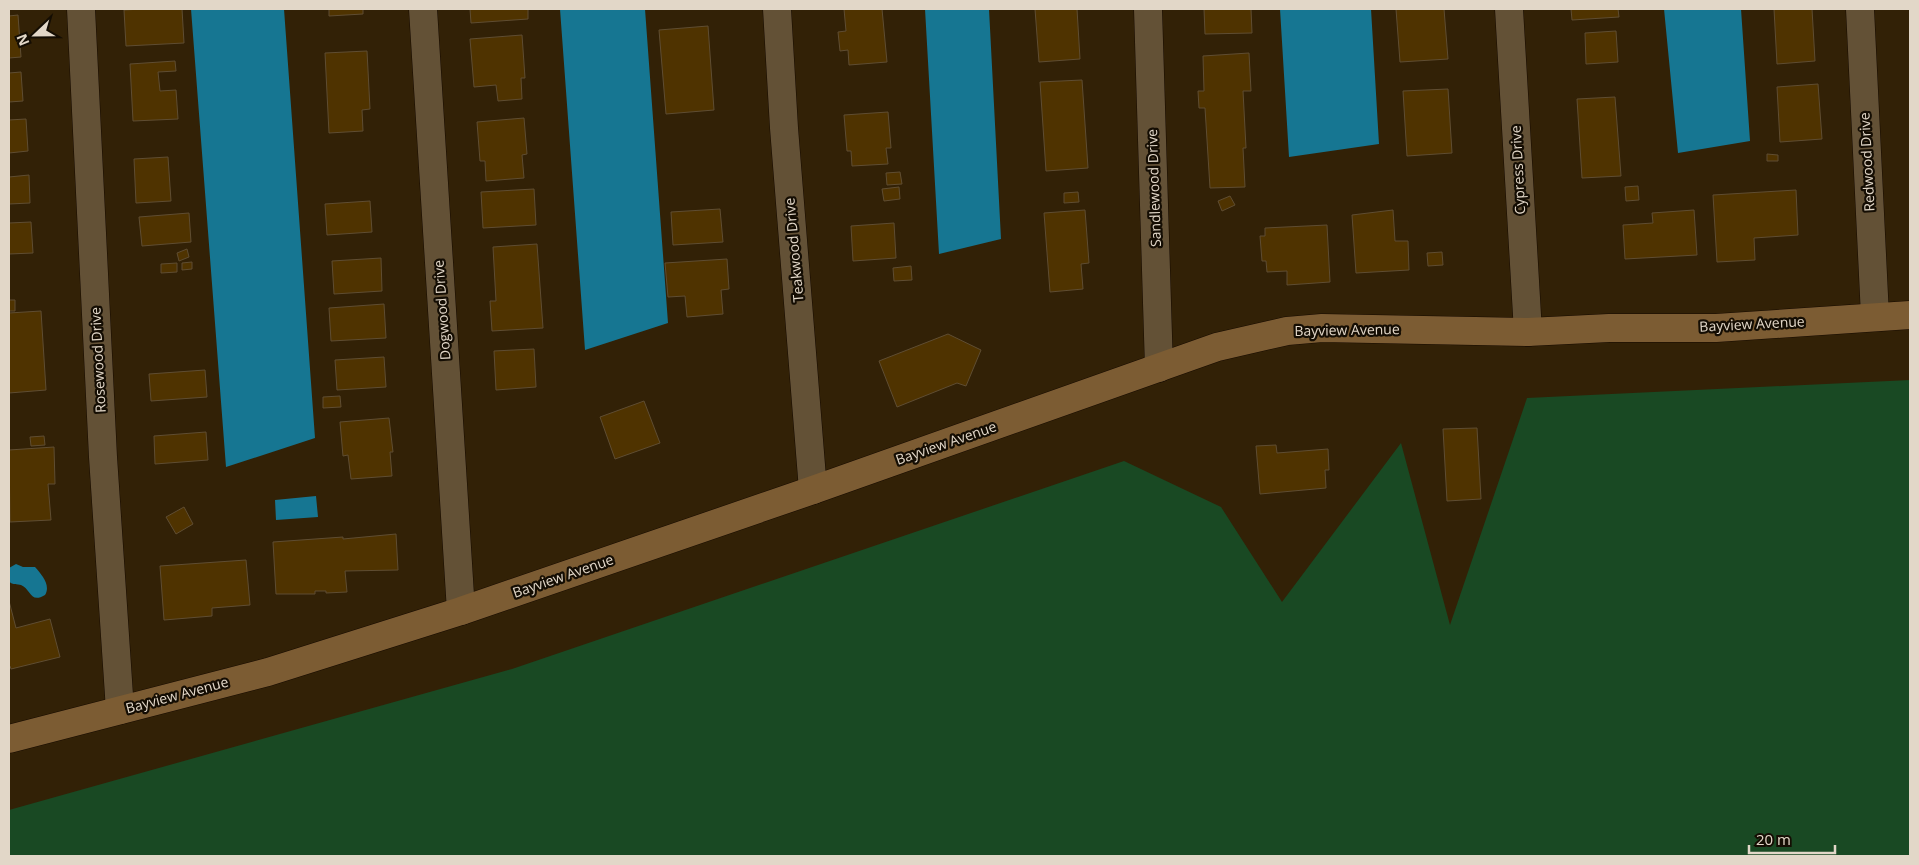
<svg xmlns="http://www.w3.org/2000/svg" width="1919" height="865" viewBox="0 0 1919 865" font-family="'Open Sans',sans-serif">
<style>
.green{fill:#194923}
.water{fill:#167692}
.building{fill:#4f3300;stroke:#5f4d32}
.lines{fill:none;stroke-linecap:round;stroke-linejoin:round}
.street-casing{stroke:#170b00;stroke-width:29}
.secondary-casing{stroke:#170b00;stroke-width:29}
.street{stroke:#635136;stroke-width:28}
.secondary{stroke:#7c5c33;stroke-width:28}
.labels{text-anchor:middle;stroke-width:4.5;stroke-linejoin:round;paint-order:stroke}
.street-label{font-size:14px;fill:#e2d7c8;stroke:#140d03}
</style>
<rect width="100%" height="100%" fill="#322106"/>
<path class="green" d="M1910 380V856H9V810L512 669 1124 461 1221 507 1282 602 1401 443 1450 625 1527 398Z"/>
<path class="water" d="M191 9H284L315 438 226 467Z
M560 9H645L668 323 585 350Z
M925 9H989L1001 239 939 254Z
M1280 9H1371L1379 144 1289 157Z
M1664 9H1741L1750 141 1678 153Z
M316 496 318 517 276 520 275 500Z
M16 564 23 567H35C42 575 51 585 45 595 30 604 31 589 21 585 18 584 11 585 9 581 8 579 9 571 9 568Z"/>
<path class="building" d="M142 9H182L184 43 126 46 124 10Z
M329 9H363V14L329 16Z
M470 9H528V19L471 23Z
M844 9H882L887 62 849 65 848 50 840 51 838 32 846 31Z
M1035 9H1077L1080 59 1039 62Z
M1204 9H1251L1252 33 1205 34Z
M1396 9H1444L1448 59 1400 62Z
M1571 9H1618L1619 17 1572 20Z
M1774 9H1812L1815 61 1777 64Z
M18 15 21 57 9 58V16Z
M708 26 714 110 666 114 659 30Z
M1616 31 1618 62 1586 64 1585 33Z
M522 35 525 78H521L522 99 498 101 496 85 474 87 470 39Z
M367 51 370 109 362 110 363 131 329 133 325 53Z
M1249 53 1251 91H1243L1246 148H1243L1245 187 1210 188 1205 108H1199L1198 91H1204L1203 56Z
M175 61 176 71 158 72 160 91 176 90 178 119 133 121 130 64Z
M21 72 23 101 9 102V73Z
M1082 80 1088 168 1046 171 1040 82Z
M1818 84 1822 139 1780 142 1777 87Z
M1448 89 1452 153 1407 156 1403 91Z
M1615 97 1621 176 1582 178 1577 99Z
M888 112 891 148H886L888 164 852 166 851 151H847L844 115Z
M524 118 527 154 522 155 524 178 486 181 485 161H480L477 122Z
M26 119 28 151 9 153V120Z
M1767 154 1778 155V161H1767Z
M168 157 171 201 136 203 134 159Z
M900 172 902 184 887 185 886 173Z
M29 175 30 203 9 204V177Z
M1638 186 1639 200 1626 201 1625 187Z
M899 187 900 199 884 201 882 189Z
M534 189 536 225 483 228 481 192Z
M1796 190 1798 235 1754 238 1755 260 1717 262 1713 195Z
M1078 192 1079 202 1064 203V193Z
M1230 196 1235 205 1222 211 1218 201Z
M370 201 372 232 327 235 325 204Z
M720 209 723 242 673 245 671 212Z
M1085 210 1089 263 1081 264 1083 289 1050 292 1044 213Z
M1393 210 1395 241H1408L1409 270 1356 273 1352 215Z
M1694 210 1697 255 1625 259 1623 225 1653 223 1652 213Z
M189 213 191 242 142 246 139 217Z
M31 222 33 253 9 254V223Z
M894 223 896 258 853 261 851 226Z
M1327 225 1330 282 1287 285V271L1267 272 1266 261H1262L1260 236H1265V228Z
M537 244 543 328 492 331 490 301H496L493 247Z
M187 249 189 257 179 261 177 253Z
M1442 252 1443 265 1428 266 1427 253Z
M381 258 382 291 334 294 332 261Z
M727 259 729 289 721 290 723 314 687 317 685 296 668 297 665 263Z
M192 262V269L182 270V263Z
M177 263V272L161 273V264Z
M911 266 912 280 894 281 893 268Z
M9 300H15V311H9Z
M384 304 386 338 331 341 329 308Z
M41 311 46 390 9 393V313Z
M948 334 981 350 966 386 957 383 897 407 879 361Z
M534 349 536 387 496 390 494 351Z
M384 357 386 387 337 390 335 360Z
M205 370 207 397 151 401 149 374Z
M340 396 341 407 323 408V397Z
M644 401 660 443 615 459 600 417Z
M389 418 393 452H390L392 476 351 479 348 455 343 456 340 422Z
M1477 428 1481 499 1447 501 1443 429Z
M206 432 208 460 155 464 154 436Z
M44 436 45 445 31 446 30 437Z
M1276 445 1277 453 1328 449 1329 470H1325L1326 488 1260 494 1256 446Z
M54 447 55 484H48L51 520 10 522 9 450Z
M184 507 193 524 176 534 166 517Z
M396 534 398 570 345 571 347 592 326 593V591H315V594H276L273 542 343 537V539Z
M246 560 250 605 212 608V616L164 620 160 566Z
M9 601 16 628 50 619 60 657 11 669 10 666H9Z"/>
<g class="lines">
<defs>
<path id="street" d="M81 9 103 457 120 710
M423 9 461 611
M777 9 784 128 813 490
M1148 9 1159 368
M1509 9 1528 332
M1860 9 1875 316"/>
<path id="secondary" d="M9 739 268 672 461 611 813 490 1217 347 1287 331 1322 328 1528 332 1609 328H1716L1910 315"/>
</defs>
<use href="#street" class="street-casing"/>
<use href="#secondary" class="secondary-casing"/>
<use href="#street" class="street"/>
<use href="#secondary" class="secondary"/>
</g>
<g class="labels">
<g class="street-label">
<text transform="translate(1867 162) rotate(-93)" y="5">Redwood Drive</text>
<text transform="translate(1518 170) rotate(-93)" y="5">Cypress Drive</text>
<text transform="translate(1154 188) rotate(-92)" y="5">Sandlewood Drive</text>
<text transform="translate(794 250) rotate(-95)" y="5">Teakwood Drive</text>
<text transform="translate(442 310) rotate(-94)" y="5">Dogwood Drive</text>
<text transform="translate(1752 324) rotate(-3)" y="5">Bayview Avenue</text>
<text transform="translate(1347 330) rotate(-1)" y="5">Bayview Avenue</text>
<text transform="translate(98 360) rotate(-93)" y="5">Rosewood Drive</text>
<text transform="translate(946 443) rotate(-19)" y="5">Bayview Avenue</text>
<text transform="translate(563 576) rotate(-19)" y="5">Bayview Avenue</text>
<text transform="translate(177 695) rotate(-15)" y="5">Bayview Avenue</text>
</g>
</g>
<rect width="1919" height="865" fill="none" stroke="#e2d7c8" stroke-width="20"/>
<g transform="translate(35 35) rotate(248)" stroke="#140d03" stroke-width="4" paint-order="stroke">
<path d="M0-4L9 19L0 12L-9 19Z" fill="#e2d7c8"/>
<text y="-8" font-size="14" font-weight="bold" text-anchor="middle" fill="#e2d7c8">N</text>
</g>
<path d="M1749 845v8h86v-8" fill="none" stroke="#e2d7c8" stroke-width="2.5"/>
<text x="1756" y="845" font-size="15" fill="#e2d7c8" stroke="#140d03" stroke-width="4" paint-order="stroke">20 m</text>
</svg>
